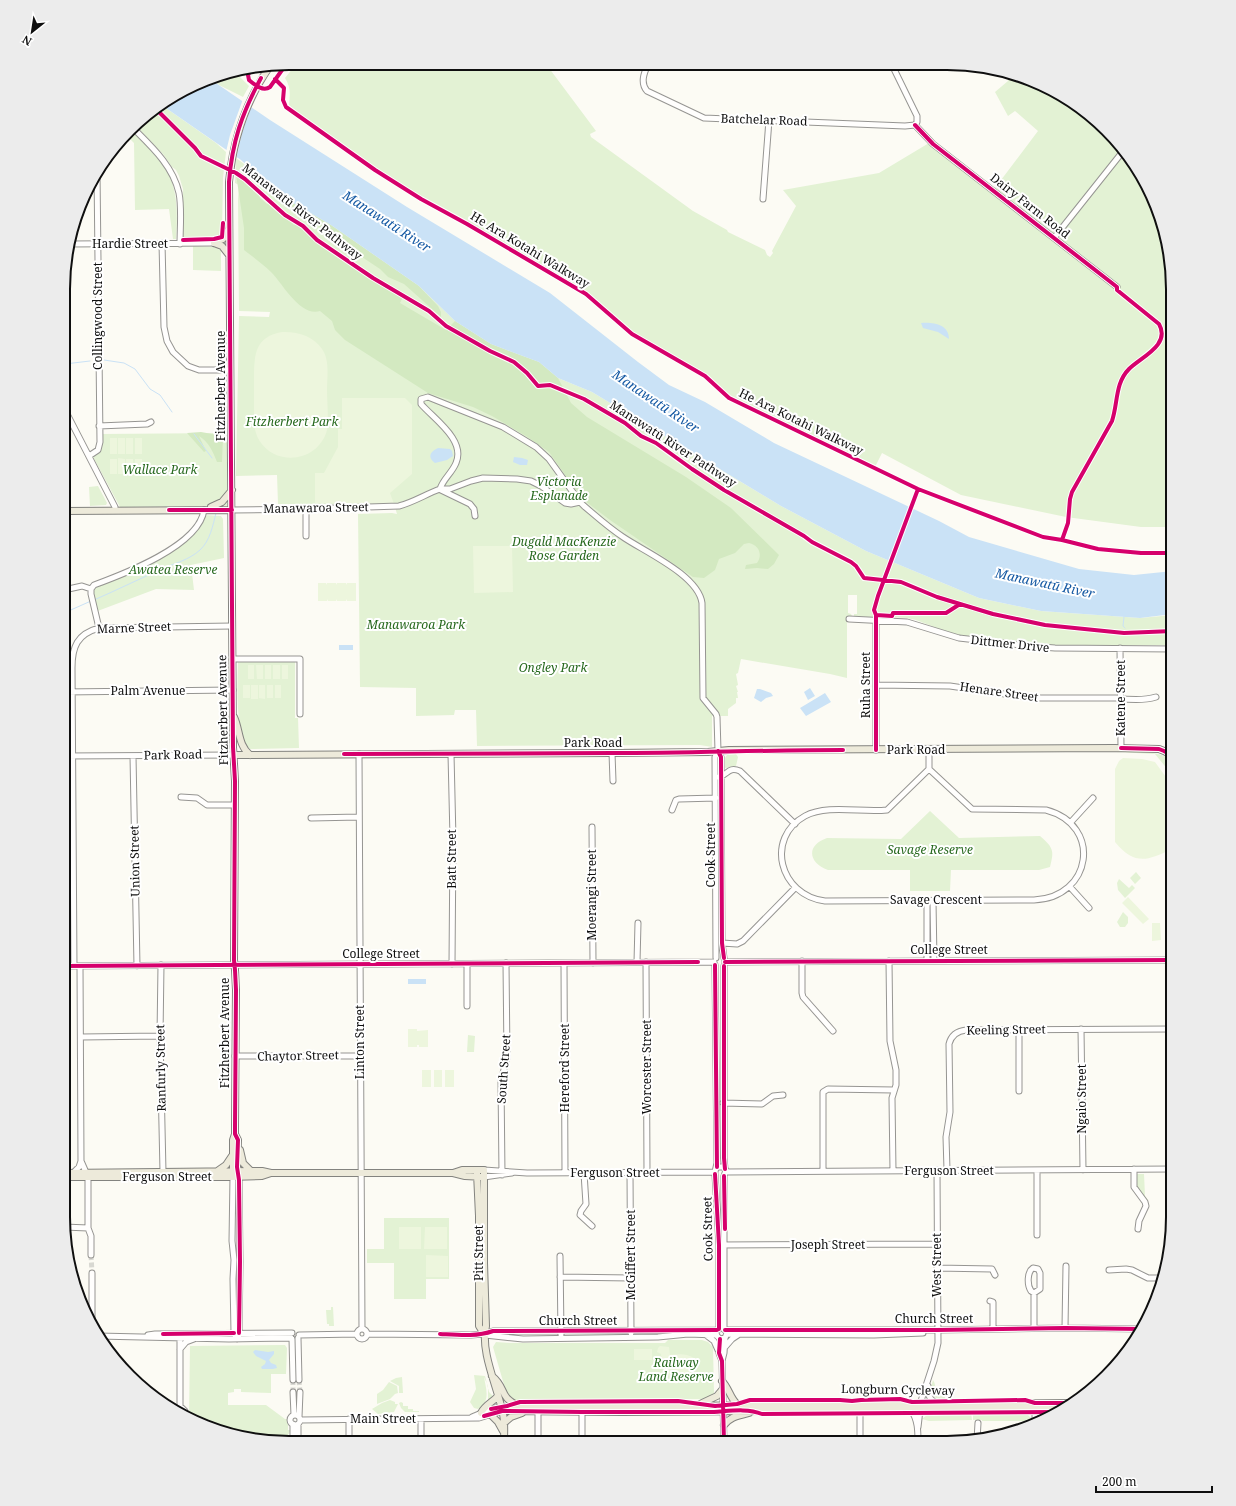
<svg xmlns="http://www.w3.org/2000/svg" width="1236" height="1506" viewBox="0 0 1236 1506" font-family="'Noto Serif',serif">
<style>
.green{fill:#e3f2d4}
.forest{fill:#d3e9c1}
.pitch{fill:#edf6dd}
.water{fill:#cae2f6}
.pier{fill:#fcfbf4}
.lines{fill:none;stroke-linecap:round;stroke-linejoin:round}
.stream{stroke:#cae2f6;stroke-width:1}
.minor-tunnel{stroke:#d8d8d2;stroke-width:5;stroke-dasharray:5 2.5;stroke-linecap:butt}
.minor-casing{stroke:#969592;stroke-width:7}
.major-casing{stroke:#83837f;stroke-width:8}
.minor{stroke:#fffefd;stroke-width:5}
.major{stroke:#edeada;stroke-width:6}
.cycleway-casing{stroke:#fff;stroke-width:6}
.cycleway{stroke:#d6006c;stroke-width:4}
.labels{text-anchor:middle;stroke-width:4;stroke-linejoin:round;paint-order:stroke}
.street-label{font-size:12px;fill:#0f0f0f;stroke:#fff}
.park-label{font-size:12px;font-style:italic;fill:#26681d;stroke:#fff}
.water-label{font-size:13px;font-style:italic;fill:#1559a3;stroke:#fff}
.rim{fill:none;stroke:#0f0f0f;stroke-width:2}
</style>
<rect width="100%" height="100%" fill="#fcfbf4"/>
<path class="green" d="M297 63 546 64 596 131 590 134 591 137 693 211 727 230 728 232 765 250 767 255 770 257 773 253 772 251 796 206 783 190 879 173 929 143 992 192 1038 131 1015 111 1008 116 995 92 1008 81 1006 73 1033 80 1073 101 1117 140 1143 176 1165 230 1173 289V527H1141L1066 517 961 495 882 453 875 467 731 397 710 377 634 333 587 293 486 233 422 197 375 168 297 112 289 105C290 95 291 87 285 78Z
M239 71 237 74 249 86 243 97 221 86 210 79 216 75Z
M163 106 216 143 226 152 223 178 222 234 219 237 183 239 182 237 183 189 179 176 176 170 171 166 163 154 135 125 140 119Z
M132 129C141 139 152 148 160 159 178 182 178 211 176 239H173L169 209 135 210 134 143 127 136Z
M236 158 255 172 257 175 267 184 274 187 288 200 331 225 419 286 455 321 491 344 539 362 558 378 592 392 781 506 866 551 979 598 1041 611 1140 618 1173 615V645H1050L969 637 950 633 916 620 907 618 889 617H854V614H857V595H848V613L851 614 852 616 847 619V678L830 674 741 659 738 673 736 674 738 685 736 686 738 692H737L738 698H736V703L728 709V716H712V747L700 745 477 746 476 710H455L454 715 416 716V688L360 687 358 514 392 513 397 514 394 504H278L277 475 236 476 239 316 269 317 270 312 239 311 238 199 239 185 235 183Z
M193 246 221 247V271L193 270Z
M228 433 227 506 120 507 92 455 98 450 99 434Z
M98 486 107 503 106 505 90 506 89 487Z
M204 515 221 516 223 519 224 558 191 565 194 590 156 589 95 612 91 589 139 568 176 546Z
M238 661H295V718H298L299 748 250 749C234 736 238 681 238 661Z
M1116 752C1134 753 1159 748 1173 762V776L1155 754Z
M736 754 738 757 736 766 725 768V758L727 755Z
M930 811 959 838 1040 836C1054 848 1054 851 1050 867L1039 870H951L950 891H910V870H828C808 863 806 845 827 838L901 839Z
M1136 872 1141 878 1135 884 1130 878Z
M1119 879 1129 888 1132 885 1135 888 1125 898 1118 890 1117 883Z
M1123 912 1128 917V923L1125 927H1120L1117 922Z
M468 1035 475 1036 474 1052H467Z
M1136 1174H1144L1145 1196 1148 1200H1145L1136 1188Z
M384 1218H449V1279H426V1299H394V1263H367V1249H384Z
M331 1307H333L334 1326H329V1324H327L326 1310H331Z
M668 1340H702L708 1342 713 1347 714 1393 705 1399 515 1400 507 1395 493 1347 496 1342 510 1343H665Z
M285 1345 287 1348 286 1374H271V1393L241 1392V1389H234V1392L228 1393V1405H266L285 1419H288V1430H291L288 1435V1442H274L217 1431 189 1418 190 1346Z
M474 1375 485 1376 489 1392 493 1396 490 1400 488 1399V1386L484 1377C486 1389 491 1401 478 1409L474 1408 470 1402 476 1389Z
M402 1377 403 1393H399V1386L390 1381 396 1378Z
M933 1380C937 1386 934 1395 945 1395V1399L936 1398 931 1394 930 1391Z
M389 1382 397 1386 398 1393 395 1394 390 1399 377 1404V1394L383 1390Z
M390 1400 395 1402V1404H398L394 1412 378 1414 372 1409 382 1403Z
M401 1402 403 1403V1406H408V1409H413V1411H419V1412H405L401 1408 399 1403Z
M971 1412 972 1420H970L929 1421 922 1419 927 1415 934 1416Z
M973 1412 977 1414 1026 1413 1031 1418 1024 1421H982V1420H973Z"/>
<path class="forest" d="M236 174C242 178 250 183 253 190L259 195 260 198 267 204 270 203 294 225 296 224 319 244 384 286 403 297 400 303 446 330 455 321 491 344 539 362 558 378 571 403 587 417 686 477 731 508 779 555 774 564 768 569 757 568 745 569 746 565 757 563C763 555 759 545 749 543L744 544 735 553 719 559 715 570 704 578 693 577 610 520 585 501 570 482 549 452 526 436 492 416 473 407 428 393 345 340 335 330 332 321 320 311C300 317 283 284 271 272 263 264 253 257 244 250V228Z
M288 200 331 225 419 286 438 306 441 312V317L404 284 388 277 380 269 353 251 350 246 286 206 285 205Z
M201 432 223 436 222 462H217C213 452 209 442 199 436L206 451 204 452 187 433Z"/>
<path class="pitch" d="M282 332C296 331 314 336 322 349 330 360 327 377 327 390 327 402 329 419 327 430 321 453 296 464 274 454 261 447 255 436 254 423 254 409 254 396 254 382 254 358 253 337 282 332Z
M342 398H405L412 405V474L390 493 394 504 315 503V473H324L338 447V429H342Z
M110 438H117V454H110Z
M118 438H125V454H118Z
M126 438H133V454H126Z
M135 438H142V454H135Z
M118 458 125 459V474H118Z
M110 459H117V474H110Z
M126 459H133V474H126Z
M135 459H142V474H135Z
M473 546H512L513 592 474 593Z
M318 583H326L327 585V583H336L337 585V583H346L347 585V583H356V601H347L346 599V601H337V599L336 601H328L327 599V601H318Z
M248 665H254V679H248Z
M256 665H263V679H257Z
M265 665H271V679H265Z
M273 665H280V679H273Z
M282 665H288V679H282Z
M243 685H250V698H243Z
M251 685H258V699H251Z
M259 685H265V699L259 698Z
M267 685H273V698H267Z
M275 685H281V698H275Z
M1123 758 1142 759 1155 762 1171 784 1172 789 1171 848 1170 850C1147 861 1134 865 1115 842V769L1119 761Z
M1128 897 1149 919 1143 924 1122 903Z
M1152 923H1160L1161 940 1152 941Z
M408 1029H417V1031L428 1030V1047H419V1045H417V1047H408Z
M422 1070H431V1087H422Z
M434 1070H442V1087H434Z
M445 1070H454V1087H445Z
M399 1227H421V1249H399Z
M425 1227H447V1249H424Z
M426 1255 448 1256V1277H426Z
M660 1346 669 1347 670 1355C679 1354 686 1353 694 1358L693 1369 689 1382 686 1383 680 1381 676 1384C670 1380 668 1374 666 1367 665 1362 661 1360 661 1354L657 1352 658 1348Z
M634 1349H652V1360H634Z"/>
<path class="water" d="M210 79 270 120 407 207 550 293 638 362 669 385 705 402 774 443 939 521 969 537 1079 569 1134 575 1173 571V614L1140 618 1041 611 979 598 866 551 781 506 592 392 558 378 539 362 491 344 455 321 419 286 331 225 288 200 274 187 267 184 241 160 163 106Z
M921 323C933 322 949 324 949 339L938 332 923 328Z
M438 448 450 449 452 451 453 456 447 460 435 463C427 457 430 452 438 448Z
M514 457 522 458 528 460 527 465H520L513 462Z
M339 645H353V650H339Z
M810 688 815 696 808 700 804 692Z
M757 689H760L771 693 773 696 766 698 761 702 754 698Z
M825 693 831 702 806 716 800 708Z
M408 979H426V984H408Z
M255 1350 268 1352 274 1351V1354L269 1360 271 1363 276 1365 277 1368 273 1369H262L261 1367 265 1364 266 1361 256 1356 253 1352Z"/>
<path class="pier" d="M243 99 252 105 242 133 236 160 226 152 230 135Z
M910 505 913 506 901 538 900 543 892 564 889 563 896 541 898 537Z"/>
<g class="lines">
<path class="stream" d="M104 360 124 363 135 369 150 389 160 395 172 412
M65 364 90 361
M194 434 212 458
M94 600C117 590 139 579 162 569 175 563 189 560 200 550 210 541 213 525 216 513
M64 613 91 601
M1124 617 1123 626 1125 628"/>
<path class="minor-tunnel" d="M91 1255 92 1273
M293 1380V1392
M299 1380 300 1392"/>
<defs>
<path id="minor" d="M648 64C644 73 640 83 647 91L704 118 905 126 915 125
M892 65 917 116V122L915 125
M915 125 933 144 1117 287
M133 128C152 147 173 166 179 193 182 208 180 228 180 244
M763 199 769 120
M1054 238 1124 150
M162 243 164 327 167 341 173 352 188 366 199 370H230
M70 244 214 243
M65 410 115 507V510
M99 426 147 424 151 422
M89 456 98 450 100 442 97 171
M440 489H450L471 481 483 478 517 479 531 481 541 486 565 503 571 504 580 502
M441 490 470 504 474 509 475 516
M232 510 306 509 399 506C414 502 426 494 440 489 443 479 452 473 456 463 466 440 434 419 421 404V399L428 397 503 427 536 447 549 459 580 502 584 506C597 517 609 528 623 537 645 552 698 575 702 603L703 698 716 714 717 717 718 751 721 757 722 943 724 958
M306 536V509
M64 590 82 586 91 589
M849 619 907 622 959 638 1029 646 1055 648 1173 649
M876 620V750
M99 628 91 594V589L94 585C124 574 199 546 204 510
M1120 648 1121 748
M233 659H300V714
M876 685 950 686 1032 698H1116C1130 700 1143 701 1156 697
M64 692 233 690
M612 753 613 781
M359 754 362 1329
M451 754 453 839 452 964
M64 756 234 755
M133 756 137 966
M929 769 887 810C862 813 828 804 805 816 765 838 779 895 825 901L1034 900C1092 898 1103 825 1046 810L972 809 929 769V750
M719 777C728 775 728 766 740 771L795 824
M181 797 197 798 207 805H234
M672 810 676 800 679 799 716 798
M311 818 359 817
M1071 822 1093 798
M592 827 593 963
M1070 887 1089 908
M927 901V961
M933 901 934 961
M722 943 737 944 743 941 795 888
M716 958 715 757 718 751
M802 961V993L803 997 833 1031
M889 961 890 1041 896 1070V1085L892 1098 893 1171
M637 962 638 923
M646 962 647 1172
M725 962 1173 960
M564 963 565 1173
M467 964V1006
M161 965 160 1036 163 1172
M64 966 714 962
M74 966 72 668C72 647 77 634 99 628L232 626
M724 966V1158L725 1169
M1081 1029 1083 1170
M81 1037 160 1036
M235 1056H360
M1019 1091V1030
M723 1103 762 1104 773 1096 783 1095
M81 1161 88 1177V1228L91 1236V1255
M717 1167H723L726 1170 724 1176V1329
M1134 1169V1187L1145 1202 1146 1206 1139 1221 1138 1229
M484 1170 527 1173 715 1172
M947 1170 946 1137 950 1112 949 1044C951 1036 957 1031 966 1030L1173 1029
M823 1171V1092L828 1089 894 1090
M630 1172 631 1333
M715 1172 717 1163 715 965
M726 1172 1173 1169
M73 1173 79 1167 81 1161 80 966
M584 1173 586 1204 581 1211 580 1215 592 1226
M715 1174 719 1245V1329
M502 1175 501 1081 507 1058 506 963
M233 1176 232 1241 234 1260 233 1279 234 1333 237 1339
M484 1177 512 1173
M64 1227 88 1228
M1037 1235V1170
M719 1245 937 1244
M560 1256 561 1335
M937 1268 992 1269 995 1275
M1033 1268 1038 1269 1040 1273V1289L1034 1293 1031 1291C1027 1285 1027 1272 1033 1268Z
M1109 1270 1126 1269 1132 1270 1148 1278H1163
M92 1273V1326
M560 1277 631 1278
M1034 1293V1328
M990 1301 993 1302V1328
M1065 1328 1066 1266
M357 1334a5 5 0 1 1 10 0a5 5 0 1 1-10 0Z
M725 1330H937L1065 1328 1142 1329
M716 1333 717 1336 720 1339 719 1353 722 1361 724 1443
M368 1334 471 1335 484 1334 493 1331 717 1330
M727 1334 874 1335 923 1333
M148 1335 155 1334 292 1333
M299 1335 357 1334
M485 1335 523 1339 658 1337 688 1334 716 1335
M706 1335 714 1341 718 1350
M98 1336 229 1339 291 1338
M298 1338 299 1380
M237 1339 239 1333 240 1262 239 1176
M292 1339 293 1380
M720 1339 725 1338 727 1333
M725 1347 732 1339 738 1335
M180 1349 186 1342 194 1339
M722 1361 724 1353 725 1338
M928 1386C928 1395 929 1400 938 1404
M293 1392 294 1415
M920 1404 934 1361 938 1343 937 1170
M1035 1406V1423
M180 1408V1335
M174 1410 178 1408H182L185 1411V1416
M911 1410C918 1420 918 1431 918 1443
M538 1412V1443
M582 1412V1443
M290 1420a5 5 0 1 1 10 0a5 5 0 1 1-10 0Z
M299 1417 300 1392
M472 1417 491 1409 501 1407
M349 1419V1443
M421 1419V1443
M300 1420 479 1418 502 1411
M918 1427 920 1410
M977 1440 978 1423
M293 1442V1424
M298 1442V1424
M860 1443V1411"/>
<path id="major" d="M214 243 223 239 229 229
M214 243 222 246 229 255
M211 507 222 502 232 490
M64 511 232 510
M234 717C240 730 238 745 250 755
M234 755 612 753 708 752 729 750 1114 748 1159 749 1164 751 1173 756
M240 1150 243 1163 251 1171
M216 1172 226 1165 232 1156
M63 1173 262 1171 271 1173H453L465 1176 484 1177
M453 1173 462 1170H484V1263L486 1326C480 1352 498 1388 503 1414 505 1423 504 1433 504 1443
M477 1173 479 1216V1326L484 1334
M233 1176V1140L235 1134
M239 1176 237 1167 238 1140 235 1134V1126L236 990 235 970 234 960 235 781 233 747 229 182C233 139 245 102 270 66
M63 1177H229L262 1176 271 1173
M492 1376C507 1388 498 1397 519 1406
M722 1381C729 1388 730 1398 737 1404
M700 1404 717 1396 722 1390
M501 1407 1074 1403
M502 1411 622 1412 1065 1409
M481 1413C485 1405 493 1402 498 1396
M490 1414 498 1422 503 1431
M504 1423 511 1417 522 1413
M724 1425C731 1416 739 1416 749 1413"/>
</defs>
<use href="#minor" class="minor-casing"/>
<use href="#major" class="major-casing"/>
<use href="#minor" class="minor"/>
<use href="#major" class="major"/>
<defs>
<path id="cycleway" d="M251 69 248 75 249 80C255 85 263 92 270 87L287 63
M275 79 284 88 283 100 286 107 375 170 421 199 467 224 586 294 632 334 705 376 729 398 918 489 1043 537 1062 540 1068 523 1070 499 1072 492 1112 421C1118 403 1115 383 1129 369 1141 357 1171 345 1159 324L1117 290V287L933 144 915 125
M157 110 195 148 201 156 236 173 245 179 285 215 303 226 317 240 373 278 429 311 446 326 490 351 514 362 527 373 538 386 550 385 584 399 625 423 641 436 656 443 692 469 724 490 804 536 812 542 851 562 856 566 864 578 901 582 937 597 993 614 1045 625 1124 633 1173 631
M183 240 214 239 222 237 223 223
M169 510H232
M1062 540 1098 549 1141 553H1173
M876 615 892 616 893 613H946L960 604
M1121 748 1159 749 1164 751 1173 756
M876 750V615L874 610 878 596 918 489
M718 751 721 757 722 943 724 958
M344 754C433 754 523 754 613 753 690 753 766 750 843 750
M725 962 1173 960
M715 965 717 1167
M64 966 698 962
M724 966V1158L725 1169
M715 1174 719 1245V1329
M724 1176 725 1229
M725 1330H937L1065 1328 1142 1329
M239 1333 240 1262 239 1180 237 1167 238 1140 235 1134V1126L236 990 235 970 234 960 235 781 233 747 229 182C232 142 242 113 261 78
M163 1334 234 1333
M440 1334C458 1335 476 1337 493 1331L717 1330
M720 1339 719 1353 722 1361 724 1443
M491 1409 507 1406 520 1402 678 1401 715 1406 737 1404 750 1400H840L852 1401 861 1400 900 1399 912 1402 1025 1400 1035 1403H1074
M484 1416 502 1411 582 1412H714C730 1411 747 1408 762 1414L1061 1412"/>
</defs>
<use href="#cycleway" class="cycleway-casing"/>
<use href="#cycleway" class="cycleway"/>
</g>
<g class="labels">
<g class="street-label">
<text transform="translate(764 120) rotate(2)" y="4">Batchelar Road</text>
<text transform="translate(1030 206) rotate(38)" y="4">Dairy Farm Road</text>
<text transform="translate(302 212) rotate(38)" y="4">Manawatū River Pathway</text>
<text x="130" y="248">Hardie Street</text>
<text transform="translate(530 250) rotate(31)" y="4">He Ara Kotahi Walkway</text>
<text transform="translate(98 316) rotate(-90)" y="4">Collingwood Street</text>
<text transform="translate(221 386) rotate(-90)" y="4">Fitzherbert Avenue</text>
<text transform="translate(801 422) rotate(26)" y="4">He Ara Kotahi Walkway</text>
<text transform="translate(673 444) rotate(33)" y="4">Manawatū River Pathway</text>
<text transform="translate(316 508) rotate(-1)" y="4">Manawaroa Street</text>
<text transform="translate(134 628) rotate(-2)" y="4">Marne Street</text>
<text transform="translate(1010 644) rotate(6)" y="4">Dittmer Drive</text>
<text transform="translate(866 685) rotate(-90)" y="4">Ruha Street</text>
<text x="148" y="695">Palm Avenue</text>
<text transform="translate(999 692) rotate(8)" y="4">Henare Street</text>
<text transform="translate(1121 698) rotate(-90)" y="4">Katene Street</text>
<text transform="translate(223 710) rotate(-91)" y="4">Fitzherbert Avenue</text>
<text x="593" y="747">Park Road</text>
<text x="916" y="754">Park Road</text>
<text transform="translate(173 755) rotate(-1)" y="4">Park Road</text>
<text transform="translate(711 855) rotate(-90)" y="4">Cook Street</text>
<text transform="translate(452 859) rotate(-90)" y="4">Batt Street</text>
<text transform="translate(135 861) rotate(-91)" y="4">Union Street</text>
<text transform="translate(592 895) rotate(-90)" y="4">Moerangi Street</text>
<text x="936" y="904">Savage Crescent</text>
<text x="949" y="954">College Street</text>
<text x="381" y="958">College Street</text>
<text transform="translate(1006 1030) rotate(-1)" y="4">Keeling Street</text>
<text transform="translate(225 1033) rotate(-90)" y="4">Fitzherbert Avenue</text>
<text transform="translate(360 1042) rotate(-90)" y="4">Linton Street</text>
<text transform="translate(298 1056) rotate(-1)" y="4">Chaytor Street</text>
<text transform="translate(647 1067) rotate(-90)" y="4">Worcester Street</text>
<text transform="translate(161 1068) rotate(-91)" y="4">Ranfurly Street</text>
<text transform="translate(565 1068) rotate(-90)" y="4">Hereford Street</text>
<text transform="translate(504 1069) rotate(-86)" y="4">South Street</text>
<text transform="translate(1082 1099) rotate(-90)" y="4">Ngaio Street</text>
<text x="949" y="1175">Ferguson Street</text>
<text x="615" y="1177">Ferguson Street</text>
<text x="167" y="1181">Ferguson Street</text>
<text transform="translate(708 1229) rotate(-91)" y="4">Cook Street</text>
<text x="828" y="1249">Joseph Street</text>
<text transform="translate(479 1253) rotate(-90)" y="4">Pitt Street</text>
<text transform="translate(631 1255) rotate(-90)" y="4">McGiffert Street</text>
<text transform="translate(937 1265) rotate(-90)" y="4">West Street</text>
<text x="934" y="1323">Church Street</text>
<text x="578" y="1325">Church Street</text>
<text transform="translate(898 1390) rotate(1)" y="4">Longburn Cycleway</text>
<text x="383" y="1423">Main Street</text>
</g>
<g class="park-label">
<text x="292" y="426">Fitzherbert Park</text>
<text x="160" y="474">Wallace Park</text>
<text x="559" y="486">Victoria<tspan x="559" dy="14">Esplanade</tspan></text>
<text x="564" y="546">Dugald MacKenzie<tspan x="564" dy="14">Rose Garden</tspan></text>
<text x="173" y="574">Awatea Reserve</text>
<text x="416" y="629">Manawaroa Park</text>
<text x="553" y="672">Ongley Park</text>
<text x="930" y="854">Savage Reserve</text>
<text x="676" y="1367">Railway<tspan x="676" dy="14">Land Reserve</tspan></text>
</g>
<g class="water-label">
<text transform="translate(387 221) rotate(33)" y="5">Manawatū River</text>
<text transform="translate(656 401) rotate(34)" y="5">Manawatū River</text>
<text transform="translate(1045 583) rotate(12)" y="5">Manawatū River</text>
</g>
</g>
<path d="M0 0H1236V1506H0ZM289 70H947A219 219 0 0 1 1166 289V1217A219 219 0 0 1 947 1436H289A219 219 0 0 1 70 1217V289A219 219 0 0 1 289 70Z" fill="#ececec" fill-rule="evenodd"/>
<path class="rim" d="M289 70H947A219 219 0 0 1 1166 289V1217A219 219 0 0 1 947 1436H289A219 219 0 0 1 70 1217V289A219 219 0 0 1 289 70Z"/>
<g transform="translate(32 32) rotate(210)" stroke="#ffffff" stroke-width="3" paint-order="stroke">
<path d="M0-3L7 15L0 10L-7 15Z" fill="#0f0f0f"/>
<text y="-6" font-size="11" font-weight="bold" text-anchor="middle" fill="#0f0f0f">N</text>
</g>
<path d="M1096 1486v6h116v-6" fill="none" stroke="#0f0f0f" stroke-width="2"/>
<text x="1102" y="1486" font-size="12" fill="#0f0f0f" stroke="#ffffff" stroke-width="3" paint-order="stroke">200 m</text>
</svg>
